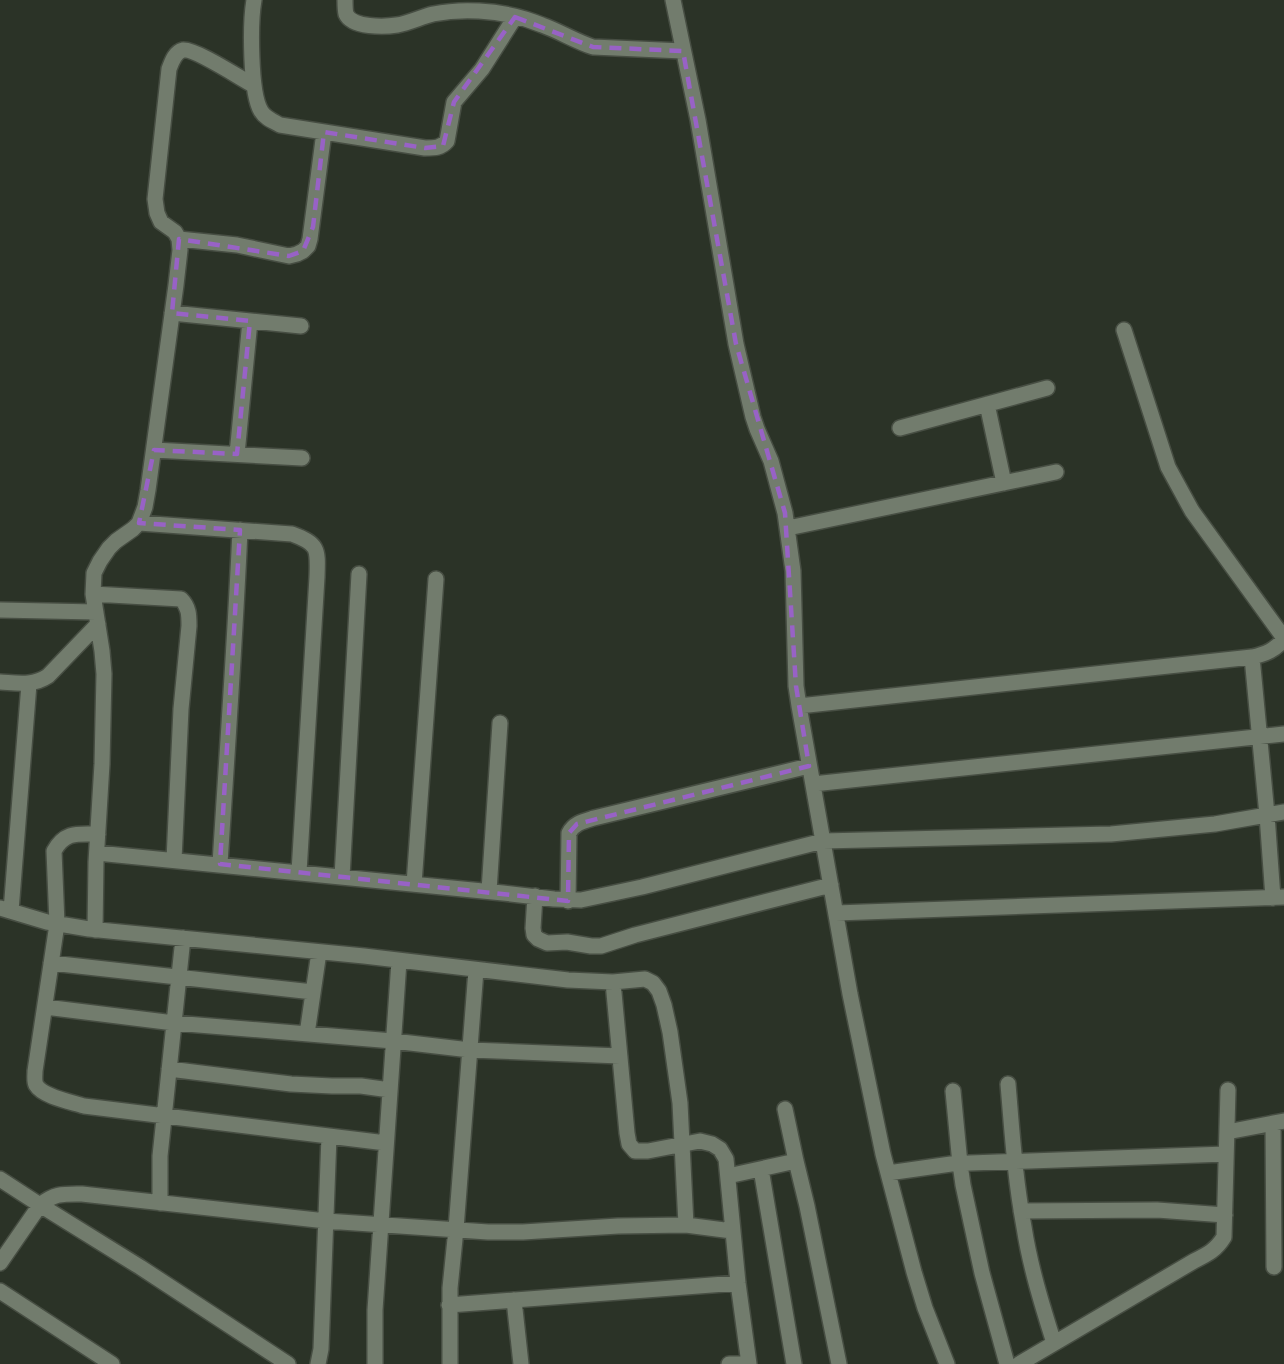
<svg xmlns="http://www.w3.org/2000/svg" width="1284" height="1364" viewBox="0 0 1284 1364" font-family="Roboto,sans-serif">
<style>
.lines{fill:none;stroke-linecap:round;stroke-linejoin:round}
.minor-casing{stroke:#474e43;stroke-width:18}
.minor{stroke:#727c6d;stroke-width:15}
.marked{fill:none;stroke:#9862c6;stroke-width:4.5;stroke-dasharray:12 8;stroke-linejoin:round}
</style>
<rect width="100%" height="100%" fill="#2b3327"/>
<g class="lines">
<defs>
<path id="minor" d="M254 0C250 23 250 93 261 111 265 118 273 121 280 125L425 148C435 148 441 148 447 141L454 102 482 69 515 17
M345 0C345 4 345 10 346 14 352 28 385 27 397 25 409 23 421 17 433 14 448 11 463 10 479 11 499 12 523 17 542 25 559 31 575 41 593 47L683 51
M673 0 698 120 736 344 753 417 757 429 771 461 785 513 793 571 796 686 799 706 850 994 883 1154 914 1272 925 1308 947 1364
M179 239 237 245 289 256 297 254 303 251 308 246 310 239 324 132
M172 313 301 326
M1124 330 1168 467 1192 511 1284 638
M987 404 1004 483
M900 428 1047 388
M154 450 302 458
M237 454 250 321
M139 523 292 534C319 544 318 549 317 577L299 872
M788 528 1056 472
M93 594 181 599C189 607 189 615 189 626L181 709 174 860
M0 610 96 612
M1252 657 1267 815 1273 898
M0 682C18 683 33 686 48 676L98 624
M799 706 1252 657C1266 654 1275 650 1284 639
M813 784 1284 734
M98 834C78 834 65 831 54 851L57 924 35 1071C35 1076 34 1081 36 1085 43 1097 72 1102 84 1106L386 1143
M97 853 503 893 554 899 581 900 642 887 823 841 1111 834 1215 824 1284 812
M220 864C227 753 235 642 240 530
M342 877 359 574
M414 884 436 579
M489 891 500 723
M535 896 533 928 534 935 538 939 547 943 567 942 591 946H601L635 935 831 885
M568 901 569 833C574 823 584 821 594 818L809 766
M0 908 47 922 89 929 364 956 568 980 613 982 645 979 653 983 659 991 664 1005 670 1032 680 1103 686 1225
M11 911 29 684
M836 913 1284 897
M95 930 96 862 102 764 104 674 102 651 93 594 94 573 100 561 109 548 116 541 133 529 139 523 145 507 148 490 176 285 180 250 179 239 175 232 161 222 157 213 155 199 169 69C172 61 175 52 183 50 194 48 240 78 253 85
M51 963 313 992
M613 982 627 1133 629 1144 635 1151H648L700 1141 712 1144 720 1149 726 1159 738 1283 749 1364
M45 1007 174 1023 393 1041 470 1050 620 1056
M307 1034 319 952
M169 1069 291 1084 332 1086H361L390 1090
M1008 1084C1012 1131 1015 1179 1024 1227 1030 1266 1042 1305 1054 1343
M953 1091 960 1164 963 1185 982 1273 1007 1364
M785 1109 796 1161 807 1206 839 1364
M1273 1123 1274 1267
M1227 1132 1284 1121
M761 1169 794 1364
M888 1173 951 1164 970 1163 1226 1154
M728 1176 796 1161
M0 1179 40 1205 140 1267 288 1364
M160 1203V1156L183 938
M1021 1211 1157 1210 1225 1215
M0 1263 40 1205C55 1193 63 1194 82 1194L326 1221 488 1232H523L618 1226 686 1225 732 1231
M0 1291 112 1364
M514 1300 521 1364
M449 1305 738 1283
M318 1364 321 1349 329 1136
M375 1364V1310L399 961
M450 1364V1288L456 1229 476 970
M729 1364H749
M1019 1364 1194 1261C1208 1254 1216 1250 1224 1237L1228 1090"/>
</defs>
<use href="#minor" class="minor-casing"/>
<use href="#minor" class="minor"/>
</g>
<path class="marked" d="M515 17 593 47 683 51 736 344 785 513 796 686 809 766 577 824 569 833 568 901 220 864 240 530 139 523 154 450 237 454 250 321 172 313 179 239 289 256 303 251 313 227 324 132 425 148 443 146 454 102Z"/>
</svg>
